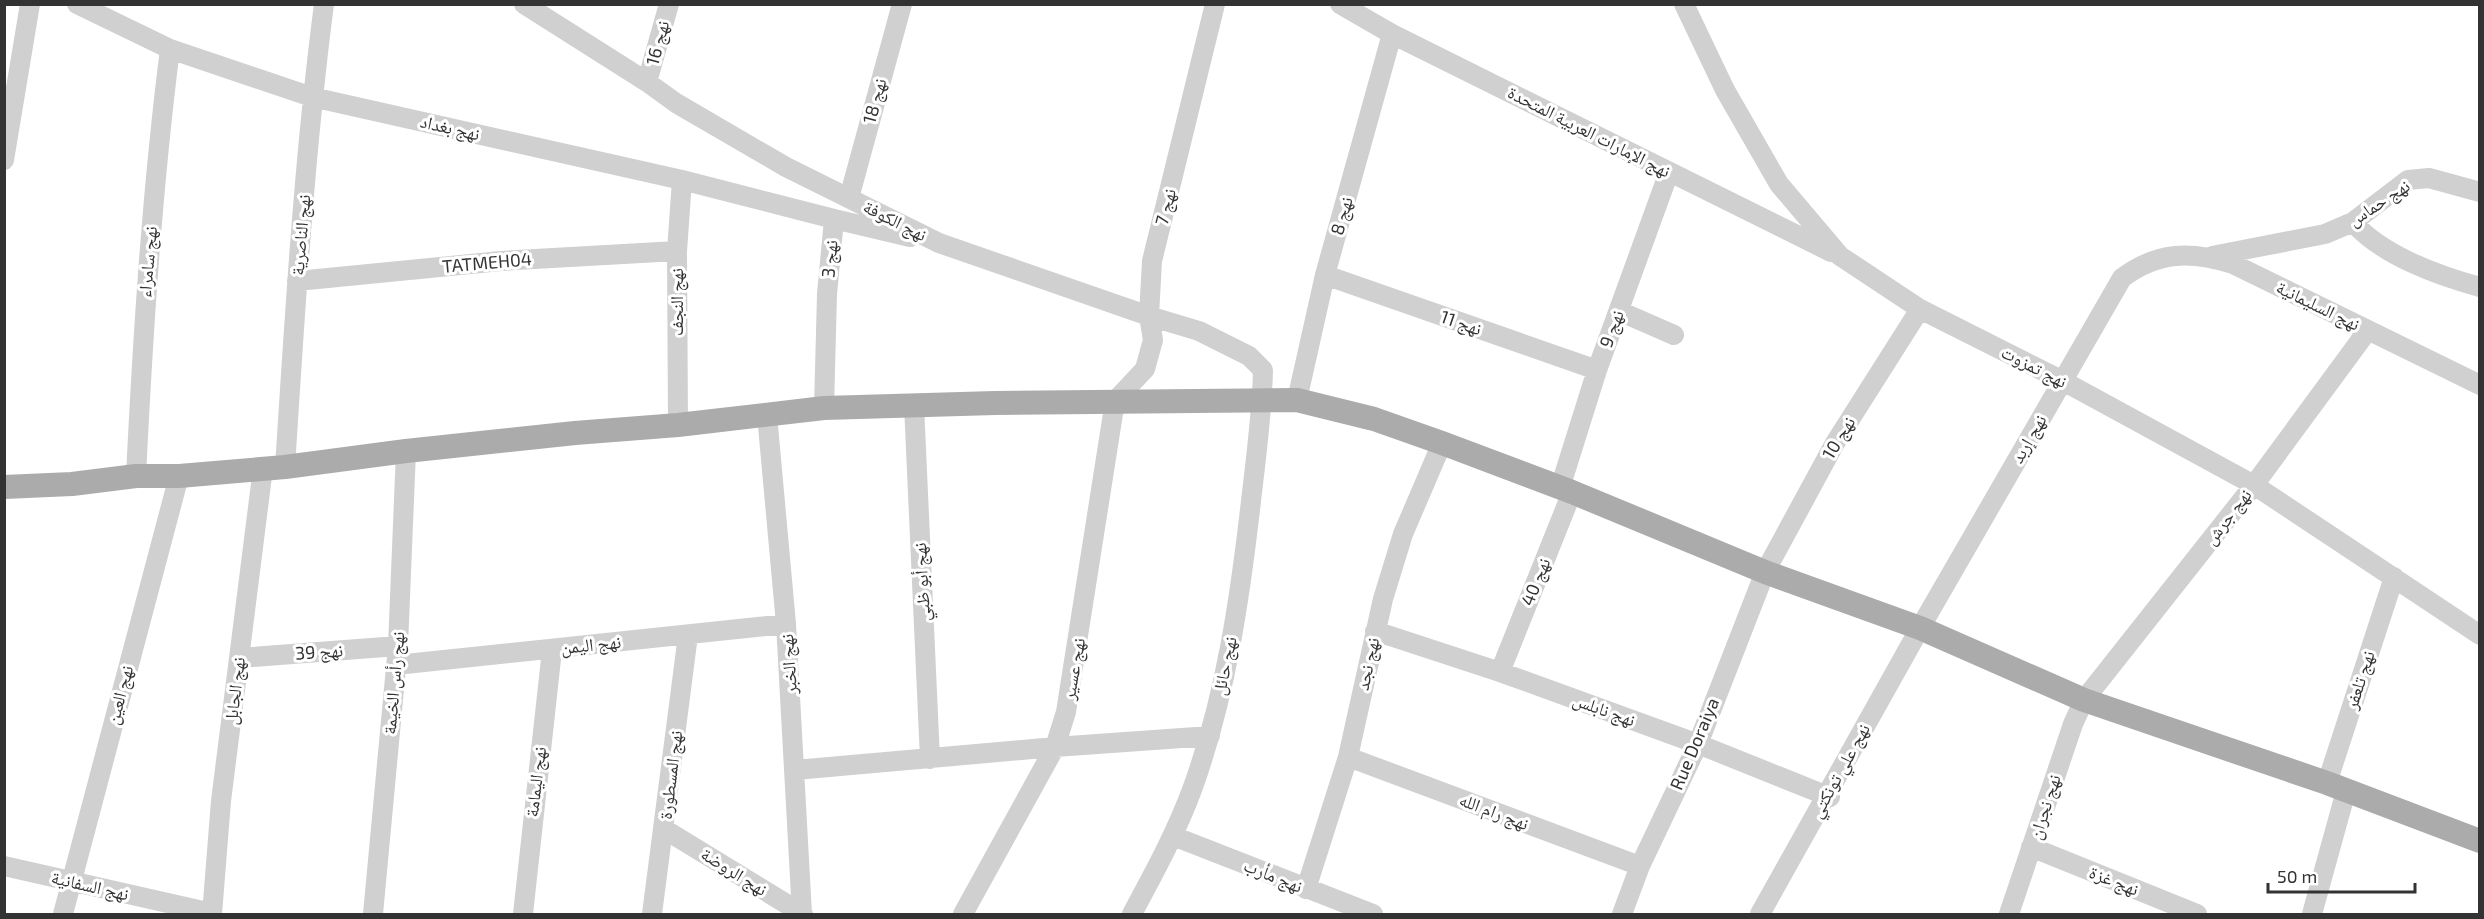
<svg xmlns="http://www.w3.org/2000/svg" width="2484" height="919" viewBox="0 0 2484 919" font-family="'Exo 2','Noto Naskh Arabic',sans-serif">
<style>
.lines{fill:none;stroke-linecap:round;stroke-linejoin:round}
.minor{stroke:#d0d0d0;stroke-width:20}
.major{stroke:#ababab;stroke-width:24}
.labels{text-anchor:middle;stroke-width:6;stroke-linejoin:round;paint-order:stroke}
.street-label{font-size:18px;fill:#333;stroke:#fff}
</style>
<rect width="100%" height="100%" fill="#fff"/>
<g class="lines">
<path class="minor" d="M77 4 170 49 312 97 682 180 834 219
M524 4 647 82 676 103 786 167 939 243 1149 316 1199 331 1249 356 1263 370C1262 414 1256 458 1251 501 1240 598 1226 695 1193 787 1177 831 1154 873 1132 914
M1340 4 1392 34 1831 252
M1684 4 1725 90 1779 184 1840 256 1920 309 2063 381 2254 485 2480 635
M647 82 669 4
M4 160 30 4
M849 198 902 4
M2353 222C2381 255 2439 276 2480 287
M2212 256 2325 234 2353 222 2408 180 2429 178 2480 192
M1325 275 1597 370
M297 281 501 261 677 251
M1619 311 1674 335
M1297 400 1325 275 1392 34
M914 405 930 759
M824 408 827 294 834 219 910 237
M767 415 786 624 802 914
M678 425 677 251 682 180
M285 467C295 312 304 158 324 4
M136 476C143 333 152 191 170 49
M1560 488 1597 370 1669 172
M1375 631 1500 672 1698 744 1830 797
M239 658 398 646
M396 665 786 624
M1500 672 1572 492
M1348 757 1640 866
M795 770 1055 747 1210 736
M2327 783 2394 577
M664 829 803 914
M1173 836 1373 914
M2031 847 2197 914
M4 866 212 913
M1306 889 1348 757 1383 599 1403 534 1442 443
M63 914 179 476
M212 914 221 801 263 468
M373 914 398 646 406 451
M523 914 552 650
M652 914 688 635
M963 914 1055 747 1066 712 1115 401 1145 369 1153 340 1149 316 1152 261 1215 4
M1622 914 1640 866 1698 744 1765 572 1835 443 1920 309
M1760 914 1920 628 2122 278C2158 251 2191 251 2233 264L2480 385
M2009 914 2073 724 2084 700 2254 485 2368 330
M2312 914 2346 791"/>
<path class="major" d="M4 487 72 484 136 476H179L285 467 406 451 575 433 678 425 824 408 995 403 1297 400 1374 419 1442 443 1572 492 1765 572 1920 628 2084 700 2327 783 2480 841"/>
</g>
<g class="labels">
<g class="street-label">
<text transform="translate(658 43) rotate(-75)" y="6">نهج 16</text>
<text transform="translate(875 101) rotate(-75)" y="6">نهج 18</text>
<text transform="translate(450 128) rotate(13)" y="6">نهج بغداد</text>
<text transform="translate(1589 132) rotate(27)" y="6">نهج الإمارات العربية المتحدة</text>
<text transform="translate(2379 203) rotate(-33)" y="6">نهج حماس</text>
<text transform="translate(1166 207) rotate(-76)" y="6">نهج 7</text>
<text transform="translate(1342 216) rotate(-74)" y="6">نهج 8</text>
<text transform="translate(895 221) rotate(27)" y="6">نهج الكوفة</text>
<text transform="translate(301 235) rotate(-85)" y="6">نهج الناصرية</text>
<text transform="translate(830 259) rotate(-85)" y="6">نهج 3</text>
<text transform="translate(148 262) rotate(-85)" y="6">نهج سامراء</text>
<text transform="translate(487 263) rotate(-5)" y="6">TATMEH04</text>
<text transform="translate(677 302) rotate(-90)" y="6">نهج النجف</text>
<text transform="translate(2318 306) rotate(26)" y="6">نهج السليمانية</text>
<text transform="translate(1461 323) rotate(19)" y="6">نهج 11</text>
<text transform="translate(1612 329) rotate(-70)" y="6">نهج 9</text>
<text transform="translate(2034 367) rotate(27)" y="6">نهج تمزوت</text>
<text transform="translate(1839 438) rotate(-59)" y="6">نهج 10</text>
<text transform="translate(2029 439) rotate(-60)" y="6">نهج إربد</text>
<text transform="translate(2228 517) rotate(-52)" y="6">نهج جرش</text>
<text transform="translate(922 582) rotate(-93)" y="6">نهج أبو ظبي</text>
<text transform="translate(1536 582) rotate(-68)" y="6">نهج 40</text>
<text transform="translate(591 645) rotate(-6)" y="6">نهج اليمن</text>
<text transform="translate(319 652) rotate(-4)" y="6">نهج 39</text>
<text transform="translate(789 664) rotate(-94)" y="6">نهج الخبر</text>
<text transform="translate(1368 664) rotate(-78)" y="6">نهج نجد</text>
<text transform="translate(1225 666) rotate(-78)" y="6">نهج حائل</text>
<text transform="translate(1074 669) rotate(-80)" y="6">نهج عسير</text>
<text transform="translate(2360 680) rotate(-72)" y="6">نهج تلعفر</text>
<text transform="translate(394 683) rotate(-85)" y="6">نهج رأس الخيمة</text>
<text transform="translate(235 691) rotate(-83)" y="6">نهج الجابل</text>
<text transform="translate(120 695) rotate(-75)" y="6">نهج العين</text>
<text transform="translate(1604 710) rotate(20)" y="6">نهج نابلس</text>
<text transform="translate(1695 744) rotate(-67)" y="6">Rue Doraiya</text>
<text transform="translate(1840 771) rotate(-61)" y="6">نهج علي تونكتي</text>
<text transform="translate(671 775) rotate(-83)" y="6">نهج المسطورة</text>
<text transform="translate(536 782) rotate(-83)" y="6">نهج اليمامة</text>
<text transform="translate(2045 807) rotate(-72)" y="6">نهج نجران</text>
<text transform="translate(1494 812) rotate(21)" y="6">نهج رام الله</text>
<text transform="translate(734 872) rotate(32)" y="6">نهج الروضة</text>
<text transform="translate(1273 876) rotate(22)" y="6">نهج مأرب</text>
<text transform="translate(2114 881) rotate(22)" y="6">نهج غزة</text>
<text transform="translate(90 886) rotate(13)" y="6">نهج السفانية</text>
</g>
</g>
<rect width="2484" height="919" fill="none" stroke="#333333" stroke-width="12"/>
<path d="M2268 883v9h147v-9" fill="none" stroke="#333333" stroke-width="3"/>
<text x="2277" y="883" font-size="18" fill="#333333" stroke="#ffffff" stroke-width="4.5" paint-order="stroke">50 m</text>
</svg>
